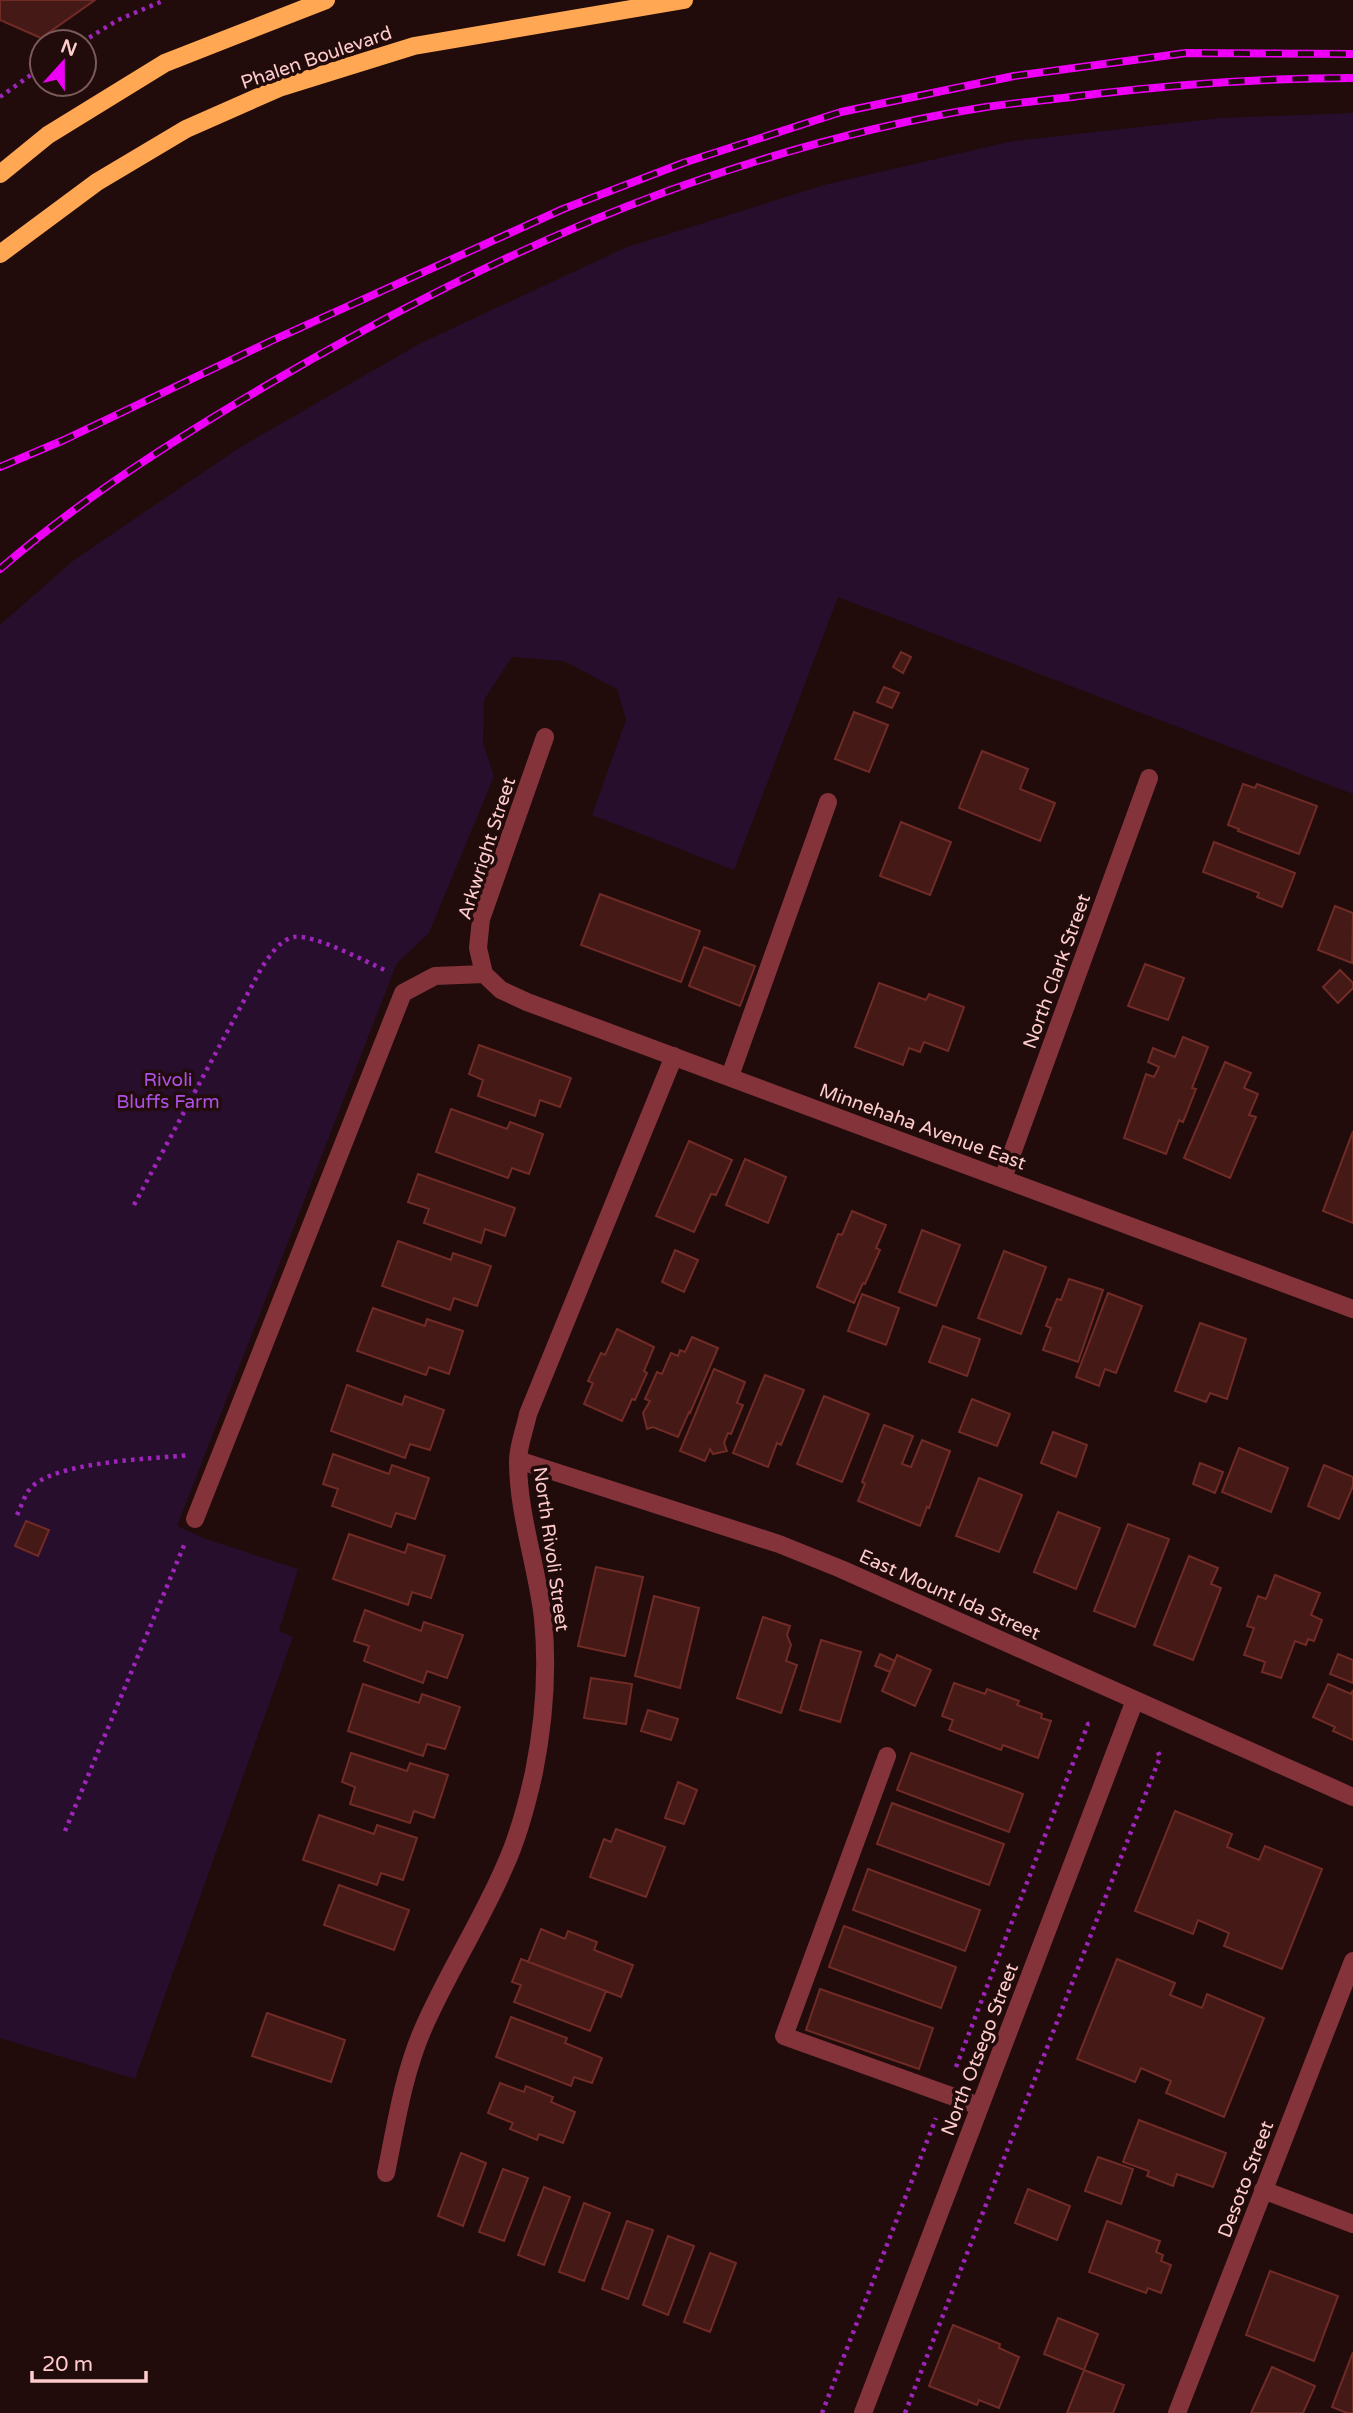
<svg xmlns="http://www.w3.org/2000/svg" width="1353" height="2413" viewBox="0 0 1353 2413" font-family="'Varela Round',sans-serif">
<style>
.green{fill:#270e2c}
.building{fill:#441916;stroke:#712b26;stroke-width:2}
.lines{fill:none;stroke-linecap:round;stroke-linejoin:round}
.path{stroke:#9d25ba;stroke-width:4.5;stroke-dasharray:3.5 5;stroke-linecap:butt}
.minor{stroke:#84333b;stroke-width:18}
.major{stroke:#ffa753;stroke-width:18}
.rail-casing{stroke:#ee00f7;stroke-width:8}
.rail{stroke:#210c0b;stroke-width:5;stroke-dasharray:16;stroke-linecap:butt}
.labels{text-anchor:middle;stroke-width:7;stroke-linejoin:round;paint-order:stroke}
.street-label{font-size:19px;fill:#ffcccd;stroke:#210c0b}
.park-label{font-size:19px;fill:#ad50e7;stroke:#210c0b}
</style>
<rect width="100%" height="100%" fill="#210c0b"/>
<path class="green" d="M1353 113V794L838 597 734 870 592 815 626 720 617 689 564 661 512 657 484 700 483 743 494 776 429 933 397 963 177 1526 206 1539 298 1569 279 1631 293 1637 135 2079 0 2038V625L74 560 239 448 419 344 627 247 824 185 1013 141 1221 118Z"/>
<path class="building" d="M0 0H95L41 38 0 20Z
M901 652 911 657 903 673 893 667Z
M884 687 899 693 892 708 877 702Z
M854 712 888 725 869 772 835 759Z
M982 751 1028 769 1020 789 1055 803 1040 841 959 808Z
M1243 784 1255 788 1257 784 1317 806 1299 854 1238 831 1239 829 1228 825Z
M901 822 951 842 930 895 880 876Z
M1214 842 1295 873 1282 907 1257 897 1259 893 1203 872Z
M600 894 700 931 681 982 581 945Z
M1335 906 1353 913 1352 963 1318 950Z
M704 947 755 966 740 1006 689 986Z
M1145 964 1184 978 1168 1020 1128 1006Z
M1340 970 1353 983V988L1338 1003 1323 987Z
M879 983 926 1000 929 994 964 1007 948 1051 924 1042 920 1052 909 1048 903 1065 855 1047Z
M1183 1037 1208 1047 1192 1088 1196 1089 1183 1122 1179 1120 1166 1154 1124 1138 1146 1074 1154 1077 1159 1067 1148 1062 1153 1048 1175 1057Z
M479 1045 571 1078 560 1107 540 1100 535 1116 478 1096 483 1080 469 1074Z
M1225 1062 1251 1073 1244 1088 1258 1094 1249 1115 1256 1117 1230 1178 1184 1158Z
M451 1109 507 1129 510 1122 543 1134 529 1174 512 1168 508 1178 436 1152Z
M1353 1131V1223L1323 1211Z
M689 1141 732 1160 716 1195 711 1194 694 1232 656 1216Z
M745 1159 786 1177 768 1223 726 1205Z
M418 1174 515 1208 505 1236 485 1229 481 1243 424 1223 429 1209 408 1202Z
M852 1211 886 1225 876 1248 880 1250 865 1284 863 1283 854 1303 817 1287 838 1234 842 1235Z
M922 1230 960 1245 936 1306 899 1292Z
M398 1241 451 1260 453 1253 491 1266 477 1306 454 1298 450 1310 382 1286Z
M675 1250 698 1260 684 1292 662 1282Z
M1004 1251 1046 1267 1021 1334 978 1318Z
M1069 1279 1103 1290 1078 1362 1043 1350 1051 1328 1046 1326 1057 1299 1061 1300Z
M1108 1293 1142 1306 1116 1373 1105 1369 1099 1386 1076 1377Z
M862 1294 899 1308 886 1345 848 1331Z
M373 1308 425 1326 427 1319 463 1331 449 1374 429 1367 426 1375 357 1351Z
M1200 1323 1246 1339 1227 1399 1210 1393 1206 1402 1175 1391Z
M943 1326 980 1339 967 1376 929 1362Z
M617 1329 654 1347 644 1371 647 1373 635 1400 632 1399 622 1421 584 1404 593 1383 588 1381 601 1353 605 1355Z
M692 1337 718 1348 690 1413 689 1412 678 1437 653 1427 647 1429 643 1413 650 1401 645 1399 657 1372 662 1374 671 1353 678 1356 680 1350 685 1352Z
M714 1369 745 1382 737 1403 743 1405 731 1434 728 1433 724 1443 727 1451 713 1454 710 1449 705 1461 680 1451Z
M765 1375 804 1390 781 1445 777 1443 768 1467 733 1453Z
M347 1385 402 1405 405 1396 444 1410 430 1450 410 1444 405 1458 331 1431Z
M824 1396 869 1414 842 1482 797 1464Z
M972 1399 1010 1414 997 1446 959 1432Z
M884 1425 913 1436 902 1464 911 1467 922 1440 950 1451 929 1508 927 1507 920 1526 858 1501 865 1484 862 1482Z
M1053 1432 1087 1445 1076 1477 1041 1463Z
M1239 1448 1288 1468 1271 1512 1222 1492Z
M333 1454 389 1474 392 1465 429 1478 415 1519 396 1513 391 1527 332 1506 338 1489 323 1484Z
M1200 1463 1223 1472 1215 1493 1193 1484Z
M1324 1465 1353 1477V1486L1339 1519 1308 1506Z
M979 1478 1022 1495 999 1552 956 1536Z
M1058 1512 1100 1528 1076 1589 1034 1572Z
M26 1521 49 1530 38 1556 15 1546Z
M1128 1524 1169 1539 1135 1627 1094 1611Z
M349 1534 405 1553 408 1544 445 1556 431 1598 412 1592 408 1605 333 1579Z
M1189 1556 1218 1568 1211 1584 1221 1588 1193 1660 1154 1645Z
M596 1567 643 1577 625 1656 578 1646Z
M1275 1575 1320 1593 1311 1615 1322 1620 1314 1641 1308 1639 1306 1645 1295 1641 1281 1678 1262 1672 1265 1662 1244 1655 1254 1628 1247 1626 1258 1596 1266 1599Z
M654 1596 699 1608 680 1688 635 1676Z
M365 1610 421 1631 424 1622 463 1635 447 1678 427 1671 423 1683 364 1661 369 1646 354 1641Z
M763 1617 790 1626 787 1635 791 1645 786 1661 797 1665 781 1713 737 1698Z
M821 1640 861 1652 840 1722 800 1710Z
M880 1654 895 1661 890 1672 875 1666Z
M1338 1654 1353 1660V1683L1330 1674Z
M897 1655 931 1670 915 1706 882 1691Z
M591 1678 632 1684 626 1724 584 1718Z
M954 1683 985 1694 987 1689 1019 1701 1017 1705 1042 1714 1041 1718 1051 1721 1038 1758 1003 1745 1001 1750 949 1730 953 1720 942 1716Z
M363 1684 419 1703 422 1694 460 1707 445 1749 427 1744 423 1756 348 1731Z
M1328 1684 1351 1694 1353 1690V1740L1333 1731 1335 1727 1313 1717Z
M648 1710 678 1719 671 1740 641 1731Z
M351 1753 407 1771 410 1763 448 1775 434 1818 414 1811 410 1823 350 1804 355 1787 342 1782Z
M911 1753 1023 1794 1009 1832 897 1790Z
M678 1782 697 1790 684 1824 665 1818Z
M892 1803 1004 1844 989 1885 877 1844Z
M1175 1811 1232 1834 1227 1847 1259 1860 1265 1846 1322 1869 1282 1969 1224 1946 1229 1933 1198 1920 1193 1934 1135 1911Z
M319 1815 374 1834 377 1825 417 1838 403 1880 381 1873 377 1885 303 1860Z
M616 1829 665 1847 646 1897 590 1877 604 1839 611 1842Z
M868 1869 980 1910 965 1951 853 1910Z
M339 1885 409 1910 394 1950 324 1925Z
M844 1926 956 1967 941 2008 829 1967Z
M541 1929 565 1939 568 1931 597 1942 594 1950 633 1965 621 1997 528 1962Z
M521 1959 606 1991 590 2031 514 2002 521 1985 512 1982Z
M1117 1959 1175 1983 1170 1995 1202 2008 1207 1994 1264 2018 1224 2117 1166 2093 1171 2081 1141 2068 1135 2082 1077 2059Z
M820 1989 933 2028 919 2069 806 2030Z
M267 2013 345 2040 331 2082 252 2056Z
M511 2017 567 2038 565 2043 602 2058 592 2083 574 2077 571 2086 496 2057Z
M500 2083 524 2092 526 2086 553 2097 551 2102 575 2112 563 2143 539 2134 537 2140 510 2129 513 2123 488 2113Z
M1139 2120 1226 2153 1213 2187 1177 2174 1173 2186 1147 2176 1149 2171 1123 2162Z
M461 2153 486 2163 463 2226 438 2216Z
M1098 2157 1133 2169 1121 2204 1085 2191Z
M503 2169 528 2178 504 2241 479 2232Z
M544 2187 570 2197 544 2265 518 2255Z
M1028 2189 1070 2206 1057 2240 1015 2223Z
M584 2203 610 2213 584 2281 559 2272Z
M627 2221 653 2230 628 2299 602 2289Z
M1107 2221 1160 2241 1156 2252 1163 2255 1161 2261 1171 2265 1161 2293 1148 2288 1146 2293 1089 2272Z
M668 2236 694 2246 668 2315 643 2305Z
M710 2253 736 2263 710 2332 684 2322Z
M1270 2271 1338 2296 1314 2361 1246 2335Z
M1058 2318 1098 2334 1084 2370 1044 2354Z
M953 2325 1000 2344 999 2348 1019 2357 999 2408 979 2400 977 2405 929 2386Z
M1353 2352V2413H1347L1332 2407Z
M1272 2367 1315 2386 1303 2413H1251Z
M1084 2370 1124 2385 1113 2413H1067Z"/>
<g class="lines">
<path class="path" d="M82 42 118 20 165 0
M0 97 42 67
M134 1205 262 967C270 956 279 940 294 937 315 934 366 962 387 971
M17 1515C21 1507 24 1497 29 1490 51 1461 153 1459 190 1455
M65 1831 185 1543
M956 2067 1088 1724 1094 1723
M822 2413 936 2118
M905 2413 1160 1757 1158 1752"/>
<path class="minor" d="M484 974 501 990 527 1002 1353 1309
M484 974 478 948 481 919 545 737
M730 1076 828 802
M1003 1178 1149 778
M518 1460 779 1544 841 1569 1353 1797
M195 1519 403 993 435 976 484 974
M887 1756 784 2036 979 2106
M386 2173C396 2125 403 2075 423 2029 447 1974 480 1923 504 1868 518 1838 527 1804 534 1772 544 1722 548 1669 543 1618 537 1566 518 1514 518 1461 518 1446 525 1429 528 1414L674 1056
M1263 2190 1353 2224
M863 2413 1135 1700
M1177 2413 1353 1961"/>
<path class="major" d="M0 174 48 135 165 63 326 0
M0 254 97 182 186 129 279 88 414 46 684 0"/>
<defs>
<path id="rail" d="M0 467 64 440 271 341 563 209 683 163 841 112 1014 76 1186 53 1353 54
M0 569C88 493 186 432 286 374 407 304 534 240 665 192 767 155 878 124 986 107 1022 102 1059 99 1095 94 1181 84 1267 78 1353 78"/>
</defs>
<use href="#rail" class="rail-casing"/>
<use href="#rail" class="rail"/>
</g>
<g class="labels">
<g class="street-label">
<text transform="translate(316 57) rotate(-19)" y="7">Phalen Boulevard</text>
<text transform="translate(486 848) rotate(-72)" y="7">Arkwright Street</text>
<text transform="translate(1056 971) rotate(-70)" y="7">North Clark Street</text>
<text transform="translate(923 1126) rotate(20)" y="7">Minnehaha Avenue East</text>
<text transform="translate(552 1549) rotate(82)" y="7">North Rivoli Street</text>
<text transform="translate(950 1594) rotate(24)" y="7">East Mount Ida Street</text>
<text transform="translate(979 2049) rotate(-69)" y="7">North Otsego Street</text>
<text transform="translate(1245 2179) rotate(-69)" y="7">Desoto Street</text>
</g>
<g class="park-label">
<text x="168" y="1086">Rivoli<tspan x="168" dy="22">Bluffs Farm</tspan></text>
</g>
</g>
<g transform="translate(63 63) rotate(21)"><circle r="33" fill="#210c0b" stroke="#7a5959" stroke-width="2"/>
<path d="M0-5L12 26L0 18L-12 26Z" fill="#ee00f7"/>
<text y="-10" font-size="19" font-weight="bold" text-anchor="middle" fill="#ffcccd">N</text>
</g>
<path d="M32 2371v10h114v-10" fill="none" stroke="#ffcccd" stroke-width="3.5"/>
<text x="42" y="2371" font-size="21" fill="#ffcccd" stroke="#210c0b" stroke-width="5" paint-order="stroke">20 m</text>
</svg>
